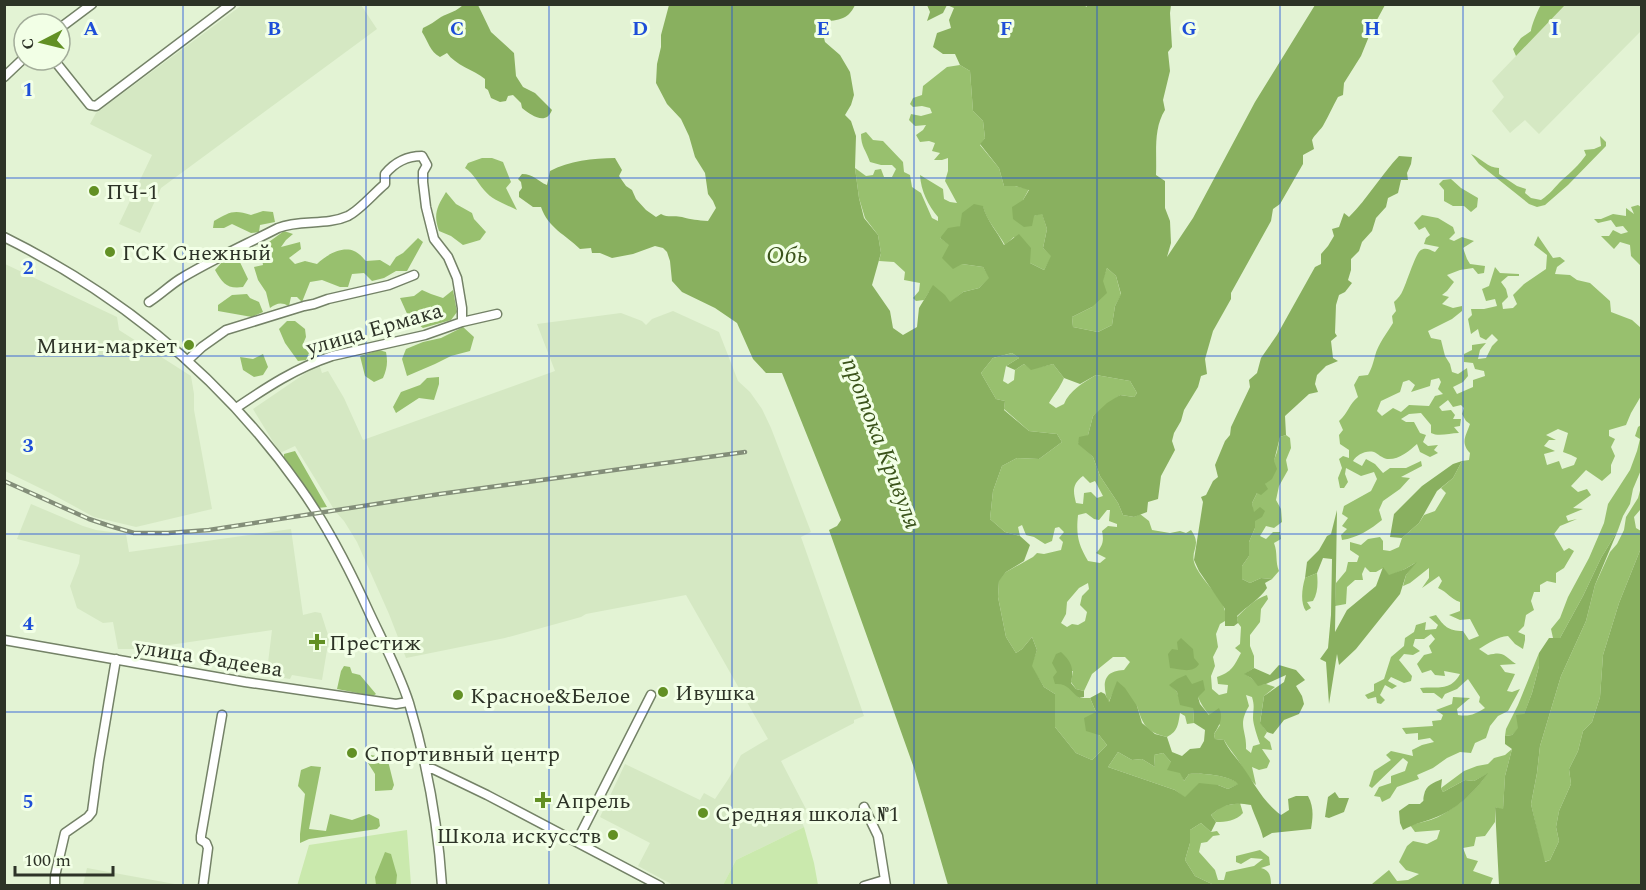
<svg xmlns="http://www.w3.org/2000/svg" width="1646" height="890" viewBox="0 0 1646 890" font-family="Spectral,serif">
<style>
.built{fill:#d5e8c3}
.green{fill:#cae9ad}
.forest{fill:#98c06e;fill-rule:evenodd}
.water{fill:#89b05f;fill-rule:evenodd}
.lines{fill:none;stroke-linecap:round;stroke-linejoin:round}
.minor-casing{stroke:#748267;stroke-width:11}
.minor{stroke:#fff;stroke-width:8}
.rail-casing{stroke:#838e79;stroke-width:4.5}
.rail{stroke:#f2ffe6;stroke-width:2;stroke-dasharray:7;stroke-linecap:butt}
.grid{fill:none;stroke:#1d4ed8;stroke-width:1.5;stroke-opacity:0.55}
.poi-dot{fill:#629024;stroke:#f2ffe6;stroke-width:2}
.labels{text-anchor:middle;stroke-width:6;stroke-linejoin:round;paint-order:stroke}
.poi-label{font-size:22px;fill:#2d3327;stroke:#f2ffe6;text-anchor:start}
.street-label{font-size:22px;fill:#2d3327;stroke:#f2ffe6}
.water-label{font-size:24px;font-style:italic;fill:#3b541b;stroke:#f2ffe6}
.grid-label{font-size:20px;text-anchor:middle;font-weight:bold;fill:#1d4ed8;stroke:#f2ffe6;stroke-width:6;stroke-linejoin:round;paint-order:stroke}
</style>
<rect width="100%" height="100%" fill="#e3f3d4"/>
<path class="built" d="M242 5H361L377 29 161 188 140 233 119 224 152 155 90 124 96 113Z
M1565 5H1641V31L1539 134 1525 120 1510 133 1492 111 1504 97 1492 81Z
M5 264 117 317 119 330 191 376 194 394V410L212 509 136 527 94 517 48 492 5 471Z
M673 311 719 332 738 381 750 392 762 409 771 428 811 532 801 537 864 716 854 720V723L781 761 806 809 800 818 804 827 736 860 723 885H673L638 866 650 843 600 817 625 764 700 800 704 793 715 799 729 778 741 755 768 739 686 595 586 614 581 617 505 638 406 658 389 614 357 542 344 521 335 511 295 446 280 453 253 409 319 364 322 373 328 371 344 398 363 440 555 371 537 324 621 313 642 321 646 325 652 319Z
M31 504 83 526 96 530 126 534 129 552 291 529 303 615 315 612 321 613 329 638 322 680 292 675 290 679 278 677 279 670H278L277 673 267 671 272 630 142 649H118L113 622 103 623 77 608 70 586 79 563 80 555 17 539Z
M87 868 180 885H83Z"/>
<path class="green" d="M804 827 814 863 818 885H723L736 860Z
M407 830 411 885 297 886 309 845Z"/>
<path class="forest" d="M1541 5H1565L1516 56 1513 49 1521 38 1531 31C1531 27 1538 9 1541 5Z
M960 65 970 71 973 111 983 121 985 138 980 145 999 168 1004 186H1015L1029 189 1023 200 1034 216 1042 213 1047 229 1043 248 1052 256 1044 270 1030 263 1014 237 1005 245C997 231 987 221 983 207L960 226 940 238 950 245 962 264 983 267 990 278 979 288 963 292 950 303 929 292 924 300 916 301 913 298 919 291 920 283 904 280 905 272 894 262 879 261 881 253 878 235 865 218 859 198 855 168 866 176 873 175 875 170 881 169 884 177H892L896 169 892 165H881L870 162C866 150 861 147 861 134L866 132 873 140 883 141 903 162 904 172 910 175 912 187 921 193 932 218 938 221V217C928 205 921 191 920 175L943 189 944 199 950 202 957 203 945 181 948 171V158L942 160H934L940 153 932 151 935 143 929 141 920 142 916 135 923 130 926 125 915 126 909 120 911 114 921 116 932 113 930 108 922 106 913 107 910 104 913 98 922 95 923 86 947 67Z
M1600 136 1606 142V146L1568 185 1545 205 1537 207 1529 204 1479 164 1471 154C1481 158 1488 168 1499 168V174L1517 186 1526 189 1525 193 1531 198 1541 200C1550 194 1555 187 1562 180 1571 172 1579 165 1586 155L1584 150 1594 149 1601 146Z
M482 158H492L503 162 511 182 506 188 517 210C505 204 492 200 484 190 477 182 474 174 465 168L468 163Z
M1451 179 1461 188 1478 198 1477 207 1471 212 1464 206H1453L1444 201V190L1439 184 1443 180Z
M446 192 456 204 472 213 474 219 486 232 480 240 463 245 451 236 439 231C433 214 437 207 446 192Z
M1638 205 1641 207V266L1631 256 1630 245 1620 242 1614 249 1601 236H1609L1613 230 1621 234 1628 232 1623 226 1616 227 1611 220 1598 223 1594 219H1601L1613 214 1626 216V208L1634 214 1631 207Z
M263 211 273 212 275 222 260 225 259 232 251 233 232 224 224 228H213L214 221C229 212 234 209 251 215Z
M1422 215 1438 218 1453 227 1455 233 1449 239 1454 241 1462 237 1474 241 1463 248 1467 259 1470 264 1485 266 1484 273 1478 274 1473 268 1460 270 1447 275 1454 282 1447 291 1442 295 1449 297 1442 304 1453 308 1462 306V311L1452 319 1428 331 1431 338 1441 340 1445 356 1450 364 1452 372 1458 374 1467 368 1468 376 1463 382 1453 387 1457 394 1473 387V380L1485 376 1484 371 1475 369 1473 363 1464 362V354L1472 350V345L1486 343 1480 350 1478 359 1486 358 1492 346 1498 340 1492 334 1486 340 1480 337 1478 329 1471 334 1468 319 1472 315 1471 309H1484L1497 306 1495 299 1486 301 1482 289 1489 286 1495 267 1500 273 1519 274V276H1508L1501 282 1506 289 1508 297 1502 303 1503 309 1513 308 1517 304 1513 295 1524 284 1546 269 1547 255 1534 245 1538 236 1553 258 1560 257 1565 261 1557 267 1555 274 1570 275 1577 280 1590 283 1610 301 1611 312 1632 320 1641 328V396L1631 413 1626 425 1609 430V436L1615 439 1611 447 1615 456 1611 465V473L1602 481 1586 470 1571 486 1578 492 1587 489 1591 495 1573 508 1583 509 1566 516 1568 521 1577 519 1560 526 1554 534 1564 551 1569 548 1574 551 1564 568 1556 573V583L1547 581 1540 585V592H1534L1531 601 1534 610 1526 615 1524 626 1518 632 1525 635V640L1523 649 1515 644 1508 636C1497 637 1489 643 1479 649L1488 655C1504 651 1503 655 1516 664L1500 665 1505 672 1515 674 1507 691 1512 692 1520 689 1508 711 1498 716 1490 726 1486 738 1475 743 1471 753 1460 752 1447 758 1433 768 1417 775 1419 779 1397 787 1390 798 1382 802 1380 797 1374 796 1379 787 1391 783V776L1405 771 1408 762 1403 758 1372 788 1369 786 1374 771 1391 760 1386 755 1391 751 1413 756 1412 750 1422 745 1434 742 1430 738 1418 740V733L1406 734 1402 728 1433 726 1432 721 1441 720 1443 715 1436 710 1452 704 1453 697 1470 698 1457 709 1458 715C1470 717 1475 714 1485 708L1479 702 1480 697 1468 679 1457 689 1445 694 1442 699 1434 693H1423L1420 688C1438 686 1450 692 1460 674L1444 671 1445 676 1435 675 1431 670 1422 673 1417 664 1424 655 1432 653 1429 646 1435 639 1431 634 1424 639H1415L1413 646 1420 651 1413 655 1404 654 1399 660 1412 676 1411 681 1404 683 1391 677 1388 681 1397 686 1392 689 1385 685 1380 695 1385 700 1381 704 1377 703 1376 697 1368 699 1365 695 1374 691V684L1384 679 1391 657 1404 646 1405 638 1414 632 1416 625 1426 622 1425 630 1436 629 1438 625 1429 617 1436 615C1444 626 1448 631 1463 631L1469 640 1479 636 1470 619 1460 620 1449 615 1460 611V602C1450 599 1448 592 1438 588L1442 581 1439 576 1422 588 1429 578V568L1410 583 1403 586 1406 575 1415 563 1405 569 1389 576 1383 568 1376 572H1370L1365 567 1362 574 1363 580H1355L1347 587 1346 604 1335 606 1336 583 1346 571 1348 562H1357L1359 556 1350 550V542L1361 545 1368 539 1380 537 1383 541V550L1390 551 1399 547 1402 538 1419 523 1424 515 1435 511 1446 493 1441 488 1453 478 1462 461 1469 460 1470 453C1460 442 1466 436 1470 424L1466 421 1462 414 1464 408 1461 405 1453 407 1448 400 1439 407 1442 411 1451 410 1455 415 1453 419H1461L1460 426 1454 427 1459 433C1449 433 1439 437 1431 433V425L1421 413 1409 414 1401 419 1406 422H1414L1420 433 1426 435 1423 442 1428 446 1438 445 1434 450 1438 453 1430 457 1420 452 1417 444C1409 451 1399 460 1387 459 1382 458 1378 454 1374 452 1365 450 1357 455 1353 461L1362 466 1366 459 1375 464 1383 473 1390 468H1406L1421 461 1422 466 1401 477 1410 478 1400 489 1383 501 1379 510 1382 520C1371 529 1357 538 1342 540L1341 535 1347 529 1342 526 1348 518 1342 514 1344 506 1371 491 1377 479 1374 472 1361 476 1346 468 1345 474 1348 482 1344 488H1340L1338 478 1342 468 1339 459 1343 456 1349 458V450L1340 444 1339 435 1343 430 1339 421C1349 412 1349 404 1358 397L1354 385 1359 376 1368 375C1372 368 1373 363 1375 356 1378 344 1387 333 1393 323L1392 316 1396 311 1394 302C1398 298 1401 295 1403 290 1407 282 1416 252 1421 250 1426 247 1430 250 1435 252L1439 247 1424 244 1426 238 1430 235 1425 227 1419 230 1414 223ZM1439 378 1441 382 1438 389 1443 394 1435 396 1429 406 1409 405 1401 412 1393 408 1382 416 1377 411 1381 401 1400 392 1403 382 1409 380 1415 385 1411 392 1430 386 1431 380ZM1558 429 1568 433 1563 452 1571 455 1577 458 1574 465 1562 469 1559 461 1547 465 1544 454 1555 451 1544 446 1549 440H1556L1546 435Z
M284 231 293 234 286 240 281 247 300 242 301 249 289 258 295 264 305 261 317 264C326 255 342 246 354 251 359 253 362 257 366 261L380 260 390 266 396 257 403 253 418 238 423 242 407 271H396L384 278 372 281 364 273 352 274 348 287H340L322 280 310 282 302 302 297 297H291L289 306C281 302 277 303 270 308L266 292 258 280 254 267 263 265 262 259 264 252 262 247Z
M237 256 248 279 243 287C227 289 223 284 215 270L223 261Z
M1107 268 1116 276 1121 295 1115 306 1112 325 1098 332 1073 327 1072 317 1092 307Z
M422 290 431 294 443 298 453 290 457 312 451 320 423 328 409 318 400 298 414 296Z
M247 294 250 298 259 302 263 312 252 317 218 311V305L232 295Z
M287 321H295L305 329 306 337 303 344 309 353 306 360 298 361 285 343 279 329Z
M463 327 474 337 470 351 451 356 435 364 407 376 402 359 406 349 423 342 441 338Z
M379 350 386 352C388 362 387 369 383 378L374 382 365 376 360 356Z
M1012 353 1019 358 1006 366 1003 381 1008 384 1014 380 1015 370 1024 364 1031 369 1053 364 1064 378C1060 388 1054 394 1049 403L1056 408 1064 404C1069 391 1084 382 1096 375L1130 381 1137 393 1134 397 1120 395 1093 416 1088 435 1078 443 1093 457 1100 476 1118 503 1123 515 1134 517 1140 514 1149 521 1152 530 1170 533 1180 531 1186 533 1191 530C1202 545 1191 549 1194 562 1198 577 1223 598 1225 611 1226 614 1225 618 1225 621L1220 624 1216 634 1218 647 1213 657 1215 666 1211 676 1212 689 1219 695 1227 693 1228 685 1218 684 1217 677C1232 672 1234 666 1241 653L1235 648 1240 644 1241 627 1238 623 1237 617C1246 608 1255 599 1267 595L1268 599 1261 609 1260 622 1250 635V646L1254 656V668L1245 674 1251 678 1258 685 1266 684 1275 687 1264 696 1260 722 1267 732 1264 737 1270 742 1272 750 1262 749 1270 761 1267 768 1259 770 1252 767 1256 785C1249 779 1246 773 1241 765 1236 756 1229 749 1224 740L1215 739 1214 734 1220 725C1204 712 1200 702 1192 684L1170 685 1177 692 1180 701 1193 707 1194 723 1187 724 1185 716 1180 713C1178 725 1178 731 1167 737 1146 732 1143 725 1137 706L1113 693 1108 703C1103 686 1101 671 1124 670L1130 662 1125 657H1113L1092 674 1084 691 1076 689 1071 682 1073 671 1057 672 1061 683 1070 687 1079 698H1090L1096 712 1099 735 1107 745 1092 760 1076 753 1055 727V694L1044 687 1031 666 1037 650 1032 637 1022 649 1016 653 1006 637 998 597 999 580 1006 572 1033 557 1037 553 1044 554 1061 550 1063 542 1059 538 1064 532 1059 527 1055 528 1052 541 1045 544 1034 537 1026 535 1022 525 1018 527 1020 536 1005 532 990 519 993 491 1002 466 1017 458 1039 459 1062 442 1057 434 1029 431 1004 409 1005 401 996 399 981 373 993 358ZM1083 476 1090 483 1095 481 1103 496 1097 498 1091 492 1084 493 1083 504 1076 503C1073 491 1072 484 1083 476ZM1107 510H1110L1109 521 1117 524V527L1108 526 1102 531C1104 540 1103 546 1096 553L1106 558 1100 563 1088 561C1078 544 1076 535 1078 515L1086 513 1094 519 1099 520ZM1088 583 1089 589 1082 596 1080 605 1087 612 1085 621 1078 625 1072 624 1067 627 1061 623 1066 614 1067 602 1079 588ZM1246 695 1252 697C1255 707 1253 709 1253 718 1253 724 1258 739 1260 744L1253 746 1251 753 1246 749C1247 730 1237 726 1249 706Z
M263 354 268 367 263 375 254 377 243 370 240 357 253 359Z
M439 377V384L434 400 419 398 396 413 393 407 401 392 420 385 427 378Z
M1641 425V470L1633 489 1630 504 1623 516 1618 530 1601 558 1583 596 1560 638H1553L1551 629 1560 618 1568 597 1589 558 1604 523 1608 504 1630 470 1637 451 1640 439 1635 436 1638 427Z
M1286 435 1290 438 1291 448 1286 460 1288 470 1279 486 1276 500 1281 509 1282 522 1274 528 1266 526 1260 536 1266 539 1273 532H1280L1281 539 1274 543C1278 553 1275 562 1279 571L1272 579 1261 578 1250 583 1242 579V566L1249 556V542L1255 528 1252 503 1257 493 1265 484 1277 452 1280 437Z
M295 451 327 507 318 508 284 458V454Z
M1641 487V509L1640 510 1634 517 1636 528 1641 531V548L1619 603 1603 655 1600 697 1592 722 1583 731 1578 751 1569 769 1571 784 1559 811 1556 827 1559 841 1550 860 1544 862 1531 804 1537 773 1540 746 1561 676 1586 621 1595 585 1610 552 1617 544 1624 530 1626 517 1638 498Z
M1317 573C1318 583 1318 593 1313 601L1307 602 1311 608 1306 611C1300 603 1302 588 1305 578Z
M1539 653V666L1532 693 1519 728 1512 735 1505 736 1506 729 1518 705Z
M344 666 350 667 352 673 360 675 376 694 373 696 337 689 341 671Z
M1512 749 1505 776 1503 810 1495 807V822L1485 836 1476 837 1474 846 1463 848 1467 858 1478 861 1473 871 1493 878 1490 885 1373 886 1372 884 1389 870 1397 881 1408 880 1419 874 1406 870 1399 862 1407 846 1413 841 1427 844 1437 839 1440 830 1415 832 1410 825C1419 823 1429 821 1438 817 1457 807 1475 792 1487 774L1474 781 1465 780 1443 792 1441 788 1464 771 1477 766 1488 764 1494 758 1505 755Z
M1118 752 1132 760 1142 759 1155 767 1154 755 1163 753 1181 773 1184 781 1189 774C1201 773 1230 775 1239 784L1228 789 1218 785 1185 798 1175 790 1108 767Z
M370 755 378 756 388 761 394 785 392 790 375 791V774L368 763Z
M311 766 321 767 309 829 326 831 330 814 352 820 369 814 379 819 380 826 377 829 309 839 300 843V834L305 794 298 786 301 770Z
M1240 803 1243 813C1236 821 1226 822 1216 822L1211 815 1222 806Z
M1201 823 1211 832 1217 831 1220 835 1213 836 1207 842 1201 843 1199 852 1215 870 1218 880H1224L1226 872 1254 866 1263 859 1251 858 1241 864 1236 862V856L1260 850 1269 857 1270 865 1261 868C1270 870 1271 877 1271 885H1214L1195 876 1185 860 1190 843V830Z
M385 852 391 854 397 875 396 885H376L375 877Z"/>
<path class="water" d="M1085 4 1086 7 1089 4 1171 5 1170 13 1172 47 1168 52 1170 71 1163 100 1165 110C1153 129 1157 153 1156 175L1165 181V208L1170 221 1171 243 1167 257 1193 218 1255 102 1315 5H1385L1372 29 1361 56 1344 83 1343 95 1338 97C1333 106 1329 115 1324 124 1321 130 1315 134 1312 140L1314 149 1303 155V164L1280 204 1273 209 1271 221 1231 293V299L1213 331 1205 359 1207 374 1201 376 1198 387 1184 410 1181 421 1174 433 1172 441 1175 450 1161 476 1158 499 1148 502 1147 512 1134 517 1123 515 1118 503 1100 476 1093 457 1078 444 1079 437 1088 435 1093 416 1107 403 1120 395 1134 397 1137 393 1130 381 1096 375 1080 384 1064 378 1053 364 1031 370 1024 364 1015 370 1006 366 1019 358 1012 353 993 358 981 373 996 399 1005 401 1004 410 1029 431 1057 434 1062 442 1039 459 1017 458 1002 466 993 491 990 519 1005 532 1020 536 1030 545 1024 561 1006 572 999 581 998 597 1006 637 1016 653 1022 649 1032 637 1037 650 1032 666 1044 687 1055 694V727L1076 753 1092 760 1107 745 1099 735 1086 731 1084 718 1096 712 1090 698 1101 692 1105 694 1109 702 1117 681 1125 688 1137 706 1142 723 1155 734 1167 737 1172 752 1182 756 1190 749 1200 748 1204 741 1205 730 1194 723 1193 708 1180 705 1177 692 1169 685 1177 679 1186 675 1192 684 1203 680 1205 690 1198 697 1200 704 1209 715 1219 708C1224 718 1219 726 1214 734L1215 739 1224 740C1228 749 1234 755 1240 763 1254 782 1262 801 1281 815L1289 810 1288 799 1296 796H1308C1314 807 1313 817 1311 829L1272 833 1263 838C1261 828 1254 815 1251 805 1233 802 1224 804 1211 815L1216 822 1211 832 1201 823 1190 830V843L1185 860 1195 876 1214 885H948L914 768 829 530 837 526 841 520 782 373H766L753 359 737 323 715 308 682 292 672 281 670 261 667 252 663 248 655 246 633 254 612 258 600 253H592L591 248 580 249C566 235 548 228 541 207H533L519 197V192L522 188 521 182 518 179 522 174C534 174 537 181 547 185L550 171C569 161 593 158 615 158L622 170 619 176 626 186 632 190 636 199 646 210 656 217 661 214C668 218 674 215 682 217 692 220 697 220 708 221L716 208 713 201 708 194 705 173 695 157 689 136 681 119 667 104 656 83 657 64 661 47V35L669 5H855C848 21 836 20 820 22L825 42 840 55 850 72 854 95 851 105 845 115 851 121 856 136 855 168 859 198 864 218 878 235 881 253 872 285 890 311 893 328 903 335 917 327 919 308 933 285 945 295 950 302 963 292 979 288 989 278 983 267 962 264 953 269 942 258 949 245 940 238 948 228 960 226 962 213 974 204 983 206C987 221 997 231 1004 245L1019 234 1031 248 1030 263 1044 270 1051 256 1043 248 1047 229 1042 214 1034 216 1032 226 1024 227 1013 219 1012 207 1023 200 1029 190 1015 186H1004L999 168 980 144 985 138 983 121 973 111 970 71 960 65 955 54H943L933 47 937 33 951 28 949 20 954 8 947 5 943 13 927 21 930 12 927 5ZM1107 268 1116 276 1121 294 1115 306 1112 325 1098 332 1073 327 1072 317 1092 307 1107 293 1103 281ZM1118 752 1132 760 1142 759 1155 767 1154 755 1163 753 1171 762 1167 770 1180 773 1184 781 1189 774C1201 773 1230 775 1238 784L1228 789 1218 785 1199 783 1185 797 1175 790 1108 767Z
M463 5H478L491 32 514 53 516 76 523 87 535 93 552 110C546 126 531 115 522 108L521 103 513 95 508 96 506 101 500 102 491 98 488 90 485 88V79C474 70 455 65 447 53L440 57C430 52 428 41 422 32L423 28C430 25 435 21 441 17 449 13 457 11 463 5Z
M1399 156 1412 157 1411 164 1407 173 1408 180H1401L1398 193 1388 198 1386 207 1376 218 1372 231 1362 242 1359 251 1351 259V270L1348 280 1352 283 1345 292 1339 295 1336 305 1335 333 1337 336 1331 341 1333 358 1338 361 1326 366 1317 375 1315 384 1318 392 1309 394 1285 416 1286 435 1280 437 1274 461 1277 469 1272 479 1265 484 1268 489 1261 495 1257 493 1252 503 1254 512 1260 507 1265 511 1262 517 1255 521V528L1249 542V556L1242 566V579L1250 583 1261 578 1272 579 1265 583 1267 588C1259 600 1247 606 1237 616L1238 623 1234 626H1225V609L1199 571 1194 560 1203 502 1201 497 1206 495 1213 481 1218 477 1215 465 1225 441 1230 435 1231 427 1250 387 1249 380 1257 373 1261 358 1277 335 1315 267 1321 264V254L1328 246 1334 236 1332 229 1339 227 1344 213 1349 217C1368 198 1381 175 1399 156Z
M1462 461 1453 478 1437 491 1419 523 1402 538 1390 537 1394 514 1422 486 1453 464Z
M1337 510 1335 632 1347 610 1376 586 1383 567 1389 575 1405 569 1417 562 1406 575 1400 594 1356 649 1339 665 1337 654 1329 704 1326 662 1320 659 1328 648 1331 615 1332 559 1323 558 1317 573 1305 578 1307 562 1319 550 1327 536 1331 534Z
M1618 530 1595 585 1586 621 1561 676 1540 746 1537 773 1531 804 1545 862 1550 860 1559 841 1556 827 1559 811 1571 784 1569 769 1578 751 1583 731 1592 722 1600 697 1603 655 1619 603 1641 548V885H1499L1495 807 1503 809 1505 776 1512 749 1505 744V736L1512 735 1518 728 1516 715 1524 714 1532 693 1539 666V653L1549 638H1560L1583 596 1601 558Z
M1181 638 1193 649 1194 658 1199 664C1193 674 1180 669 1170 668L1168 654 1172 649 1178 650 1177 642Z
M1061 652C1072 662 1074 669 1071 683L1076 689 1084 691V697L1079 698C1070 691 1068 683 1055 684L1053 677 1057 672 1052 663 1056 654Z
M1279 665 1296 670 1305 680 1296 686 1302 696 1304 704 1299 714 1284 720 1273 734 1267 732 1260 723 1264 696 1284 682 1286 675 1266 684 1258 686 1251 678 1244 674 1254 668 1270 675Z
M1488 773C1476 791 1455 811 1434 818 1424 822 1413 824 1403 830L1400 823 1399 811 1409 804H1420C1426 798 1422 803 1424 795 1426 785 1433 783 1442 779L1441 788 1443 792 1465 780 1474 781Z
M1335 792 1339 798H1349L1344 812 1329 818 1325 817 1328 797Z"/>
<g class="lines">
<defs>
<path id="minor" d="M60 28 92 4
M54 60 90 105 96 106 231 4
M4 77 24 58
M4 237C123 296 222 378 299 486 327 525 349 568 369 612 383 642 399 672 409 703 427 763 438 824 442 886
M149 302C160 295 169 286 180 279 211 260 245 245 278 228 300 219 326 226 348 216 360 210 374 193 385 184V174C395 162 406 156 422 156L427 165 423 172V182L426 207 434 239 448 257 457 278 462 308V322
M188 360 202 347 226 330 304 306 314 304 328 299 389 285 414 275
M236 408C267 387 296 368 332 356L425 335 462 322 497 314
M4 640 245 682 396 704 408 702
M426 769H433L487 795 660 886
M864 807 878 836 886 886
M577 841 651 695
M55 886V876L65 833 88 817 92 812 99 760 116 659
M203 886 208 848 206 843 201 840V836L222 715
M864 886 884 880"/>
</defs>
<use href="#minor" class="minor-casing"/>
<use href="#minor" class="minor"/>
<defs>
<path id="rail" d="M4 481 89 519 110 526 134 533H168L209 530 440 494 745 452"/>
</defs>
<use href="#rail" class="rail-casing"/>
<use href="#rail" class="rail"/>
</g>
<path class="grid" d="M183 4V886M366 4V886M549 4V886M732 4V886M914 4V886M1097 4V886M1280 4V886M1463 4V886M4 178H1642M4 356H1642M4 534H1642M4 712H1642"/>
<g class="poi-dot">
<circle cx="94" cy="191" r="6"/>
<circle cx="110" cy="252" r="6"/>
<circle cx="189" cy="345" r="6"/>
<path d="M314 633h6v6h6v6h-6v6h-6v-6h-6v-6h6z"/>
<circle cx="663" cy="692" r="6"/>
<circle cx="458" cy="695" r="6"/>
<circle cx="352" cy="753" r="6"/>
<path d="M540 791h6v6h6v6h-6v6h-6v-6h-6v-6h6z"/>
<circle cx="703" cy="813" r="6"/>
<circle cx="613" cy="835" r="6"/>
</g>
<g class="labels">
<g class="poi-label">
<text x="106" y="199">ПЧ-1</text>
<text x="122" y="260">ГСК Снежный</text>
<text x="177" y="353" text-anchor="end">Мини-маркет</text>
<text x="329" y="650">Престиж</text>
<text x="675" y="700">Ивушка</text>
<text x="470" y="703">Красное&amp;Белое</text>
<text x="364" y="761">Спортивный центр</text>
<text x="555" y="808">Апрель</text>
<text x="715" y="821">Средняя школа №1</text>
<text x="601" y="843" text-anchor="end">Школа искусств</text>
</g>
<g class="street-label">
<text transform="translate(374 328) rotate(-16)" y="8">улица Ермака</text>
<text transform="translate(209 657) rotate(9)" y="8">улица Фадеева</text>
</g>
<g class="water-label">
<text x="787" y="263">Обь</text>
<text transform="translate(882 443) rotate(69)" y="8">протока Кривуля</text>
</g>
</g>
<g class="grid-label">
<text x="91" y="35">A</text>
<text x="274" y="35">B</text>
<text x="457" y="35">C</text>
<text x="640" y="35">D</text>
<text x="823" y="35">E</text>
<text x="1006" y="35">F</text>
<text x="1189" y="35">G</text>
<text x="1372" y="35">H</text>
<text x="1555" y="35">I</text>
<text x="28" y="96">1</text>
<text x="28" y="274">2</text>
<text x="28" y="452">3</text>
<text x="28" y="630">4</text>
<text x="28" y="808">5</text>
</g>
<rect width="1646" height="890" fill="none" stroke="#2d3327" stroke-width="12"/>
<g transform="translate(42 42) rotate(263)"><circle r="28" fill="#f2ffe6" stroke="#a3ad9a" stroke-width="1.5"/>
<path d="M0-4.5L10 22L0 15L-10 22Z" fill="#629024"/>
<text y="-9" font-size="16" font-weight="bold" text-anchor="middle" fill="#2d3327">С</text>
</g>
<path d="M15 866v9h98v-9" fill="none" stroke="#2d3327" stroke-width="3"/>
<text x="24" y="866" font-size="18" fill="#2d3327" stroke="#f2ffe6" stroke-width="4.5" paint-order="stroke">100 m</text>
</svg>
